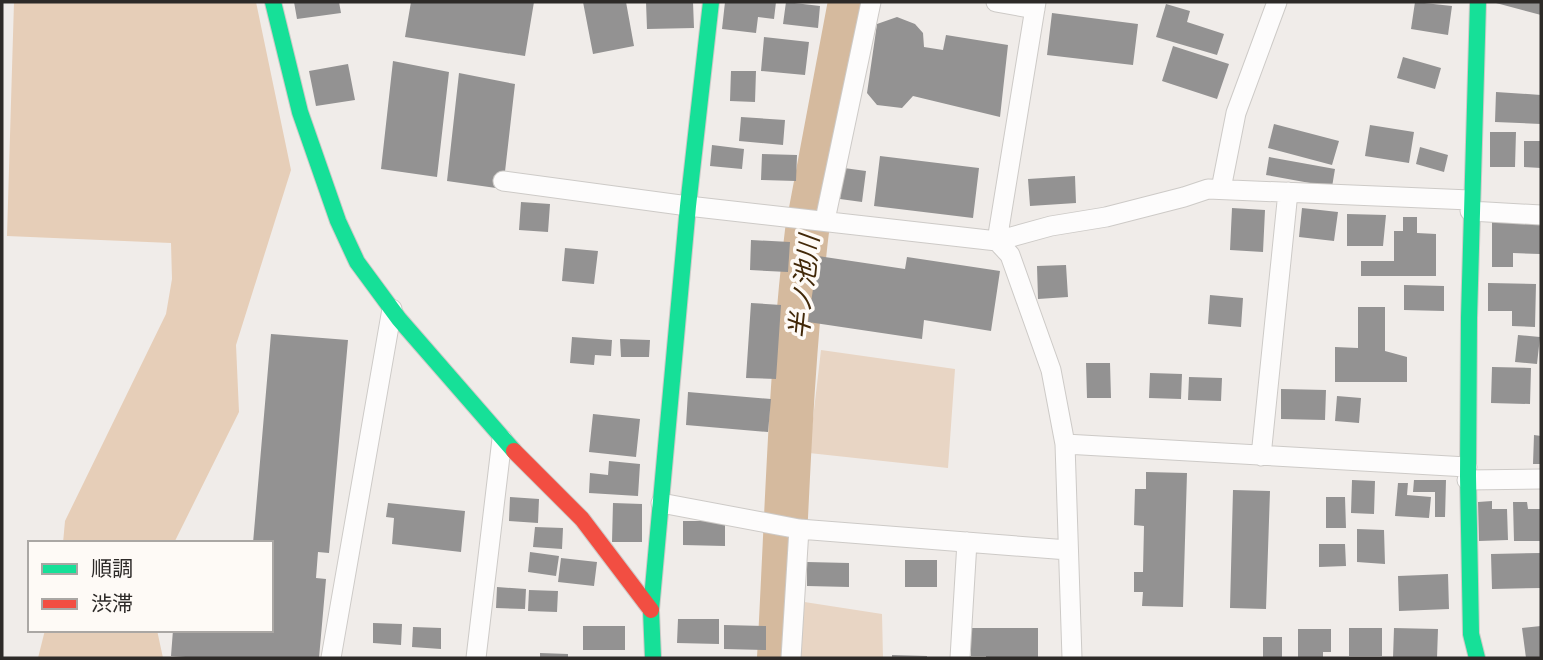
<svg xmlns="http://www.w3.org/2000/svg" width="1543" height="660" viewBox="0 0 1543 660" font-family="Rubik,'Noto Sans JP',sans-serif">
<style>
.green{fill:#e8d5c4}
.forest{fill:#e6ceb8}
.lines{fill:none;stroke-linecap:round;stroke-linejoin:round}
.river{stroke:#d5ba9e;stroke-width:44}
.building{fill:#939292}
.street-casing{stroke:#cdcac7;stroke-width:21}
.fast-casing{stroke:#cdcac7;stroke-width:18}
.jam-casing{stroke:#cdcac7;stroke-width:18}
.street{stroke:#fdfcfc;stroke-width:19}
.fast{stroke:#16e098;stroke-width:16}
.jam{stroke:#f24e42;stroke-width:16}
.labels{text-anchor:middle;stroke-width:7;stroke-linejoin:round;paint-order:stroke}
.water-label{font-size:26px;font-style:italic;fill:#422808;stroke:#fefaf6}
</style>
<rect width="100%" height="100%" fill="#f0ece9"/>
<path class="green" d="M821 350 955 369 948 468 809 453Z
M798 601 882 614 883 658H793Z"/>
<path class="forest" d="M14 2H256L291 170 236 345 239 412 174 543H63L65 521 166 314 172 279 171 243 7 236Z
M45 630H157L163 658H38Z"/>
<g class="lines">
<path class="river" d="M779 658C787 516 790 373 807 231L850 2"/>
</g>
<path class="building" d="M294 2H339L341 13 297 19Z
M411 2H534L525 56 405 37Z
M583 2H626L634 46 593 54Z
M646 2H693L694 28 647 29Z
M725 2H776L774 19 758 17 756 33 722 29Z
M786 2 820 6 818 28 783 24Z
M1415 2 1452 6 1448 35 1411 29Z
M1496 2H1541V15L1496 3Z
M1166 4 1190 11 1187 22 1224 34 1217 55 1156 37Z
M1052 13 1138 24 1133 65 1047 55Z
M897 17 915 24 923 33 924 47 943 50 946 35 1008 45 1000 117 913 96 902 108 877 105 867 93 877 24Z
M764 37 809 42 805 75 761 71Z
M1173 46 1229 64 1217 99 1162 81Z
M1403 57 1441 68 1435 89 1397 78Z
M393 61 449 72 437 177 381 169Z
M348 64 355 100 316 106 309 71Z
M731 71H756L755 102 730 101Z
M459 73 515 84 503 189 447 181Z
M1496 92 1541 95V124L1495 122Z
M741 117 785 120 783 145 739 141Z
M1274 124 1339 141 1332 165 1268 148Z
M1370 125 1414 132 1409 163 1365 156Z
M1490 132H1516L1515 167H1490Z
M1524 141H1541V168L1524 167Z
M712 145 744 149 742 169 710 166Z
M1420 147 1448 155 1444 172 1416 164Z
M762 154 797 155 796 181 761 180Z
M880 156 979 168 973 218 874 206Z
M1269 157 1335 169 1332 187 1266 175Z
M844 168 866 171 862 202 840 199Z
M1075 176 1076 203 1030 206 1028 179Z
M521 202 550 204 548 232 519 230Z
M1232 208 1265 210 1263 252 1230 250Z
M1302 208 1338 212 1334 241 1299 237Z
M1347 214 1386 215 1383 246H1347Z
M1403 217H1417V233L1436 234V276H1361V261H1394V231H1403Z
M1492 222 1540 223V254L1513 253V267H1492Z
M751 240 790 242 788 272 750 270Z
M565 248 598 251 594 284 562 281Z
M818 256 905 269 907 257 1000 271 991 331 924 320 922 339 808 322Z
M1066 265 1068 297 1038 299 1037 266Z
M1488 283 1536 284 1535 327 1512 326V311H1488Z
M1404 285 1444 286V311L1404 310Z
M1210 295 1243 298 1241 327 1208 324Z
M751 303 781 305 776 379 746 378Z
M1358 307H1385V351L1407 357V382H1335V347L1358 348Z
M271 334 348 340 329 553 318 552 316 578 326 579 319 658H200L171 656 173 630H271V543H253Z
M1518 335 1540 337 1537 364 1515 362Z
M572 337 612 340 611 356 595 355 594 365 570 363Z
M620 339 650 340 649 357H621Z
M1086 363H1110L1111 398H1087Z
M1492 367 1531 368 1530 404 1491 403Z
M1150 373 1182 374 1181 399 1149 398Z
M1189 377 1222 378 1221 401 1188 400Z
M1281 389 1326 390 1325 420 1281 419Z
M688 392 771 399 768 432 686 425Z
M1337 396 1361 398 1359 423 1335 421Z
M593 414 640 419 636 457 589 452Z
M1534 435 1541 436V464H1533Z
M609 461 640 464 638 496 589 493 590 473 608 475Z
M1146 472 1187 473 1183 607 1142 606 1143 592H1134V572H1143L1144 526 1134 525 1135 489H1146Z
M1352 480 1375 481 1374 514 1351 513Z
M1414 480H1446L1445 517H1435V492H1413Z
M1398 483H1408L1407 495 1431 497 1429 518 1395 516Z
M1233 490 1270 491 1266 609 1230 608Z
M510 497 539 499 538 523 509 521Z
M1326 497H1345L1346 528H1326Z
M1492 501V509H1507L1508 540 1479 541 1478 502Z
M1513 502H1527L1528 509H1541V541H1514Z
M388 503 465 511 461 552 392 544 394 518 386 517Z
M613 503 642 504V542H612Z
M683 521H725V546L683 545Z
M535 527 563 528 562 549 533 547Z
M1357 529 1384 530 1385 564 1357 562Z
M1319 544H1345L1346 566 1319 567Z
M530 552 559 556 556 576 528 572Z
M1541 553V588L1492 589 1491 554Z
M561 558 597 562 594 586 558 582Z
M905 560H937V587H905Z
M807 562 849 563V587L807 586Z
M1448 574 1449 609 1399 611 1398 576Z
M497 587 526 589 525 609 496 608Z
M529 590 558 591 557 612 528 611Z
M678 619H719V644L677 643Z
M373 623 402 624 401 645 373 643Z
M724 625 766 626V650L724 649Z
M583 626H625V650H583Z
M1541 626V658H1526L1522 628Z
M413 627 441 628V649L412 647Z
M971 628H1038V658H986V656H971Z
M1349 628H1382V656H1349Z
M1394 628 1438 629 1437 658H1393Z
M1298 629H1331V652H1323V658H1298Z
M1263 637H1282V658H1263Z
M540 653 568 654V658H540Z
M892 655 927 656V658H892Z"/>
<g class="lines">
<defs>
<path id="street" d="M996 2 1035 9
M503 181 688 206 997 241 1051 226 1106 217 1184 197 1208 189 1470 200
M1221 189 1236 113 1277 2
M1470 211 1541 215
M825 220 871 2
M997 241 1010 255 1051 370 1065 444 1072 658
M997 241 1036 2
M1065 444 1467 467
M1261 456 1288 192
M1467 480 1541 479
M661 503 799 529 1068 550
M331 658 392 309
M476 658 502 439
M791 658 799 529
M960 658 967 542"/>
<path id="fast" d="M273 2 300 112 338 221 357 262 399 319 514 451
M653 658 651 610 688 206 711 2
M1477 658 1471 634 1468 476 1469 318 1478 2"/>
<path id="jam" d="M514 451 582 519 651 610"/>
</defs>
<use href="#street" class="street-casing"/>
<use href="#fast" class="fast-casing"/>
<use href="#jam" class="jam-casing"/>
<use href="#street" class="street"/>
<use href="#fast" class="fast"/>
<use href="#jam" class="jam"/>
</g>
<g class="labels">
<g class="water-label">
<text transform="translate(804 287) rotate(-84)" y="9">半ノ池川</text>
</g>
</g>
<rect width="1543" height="660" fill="none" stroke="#2d2a28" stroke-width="7"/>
<rect x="28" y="541" width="245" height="91" fill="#fefaf6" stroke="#aaa7a4" stroke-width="2"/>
<rect x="42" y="564" width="35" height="10" fill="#16e098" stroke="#aaa7a4" stroke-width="2"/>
<text x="91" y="576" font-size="21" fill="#2d2a28">順調</text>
<rect x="42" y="599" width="35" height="10" fill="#f24e42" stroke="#aaa7a4" stroke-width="2"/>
<text x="91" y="611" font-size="21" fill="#2d2a28">渋滞</text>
</svg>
